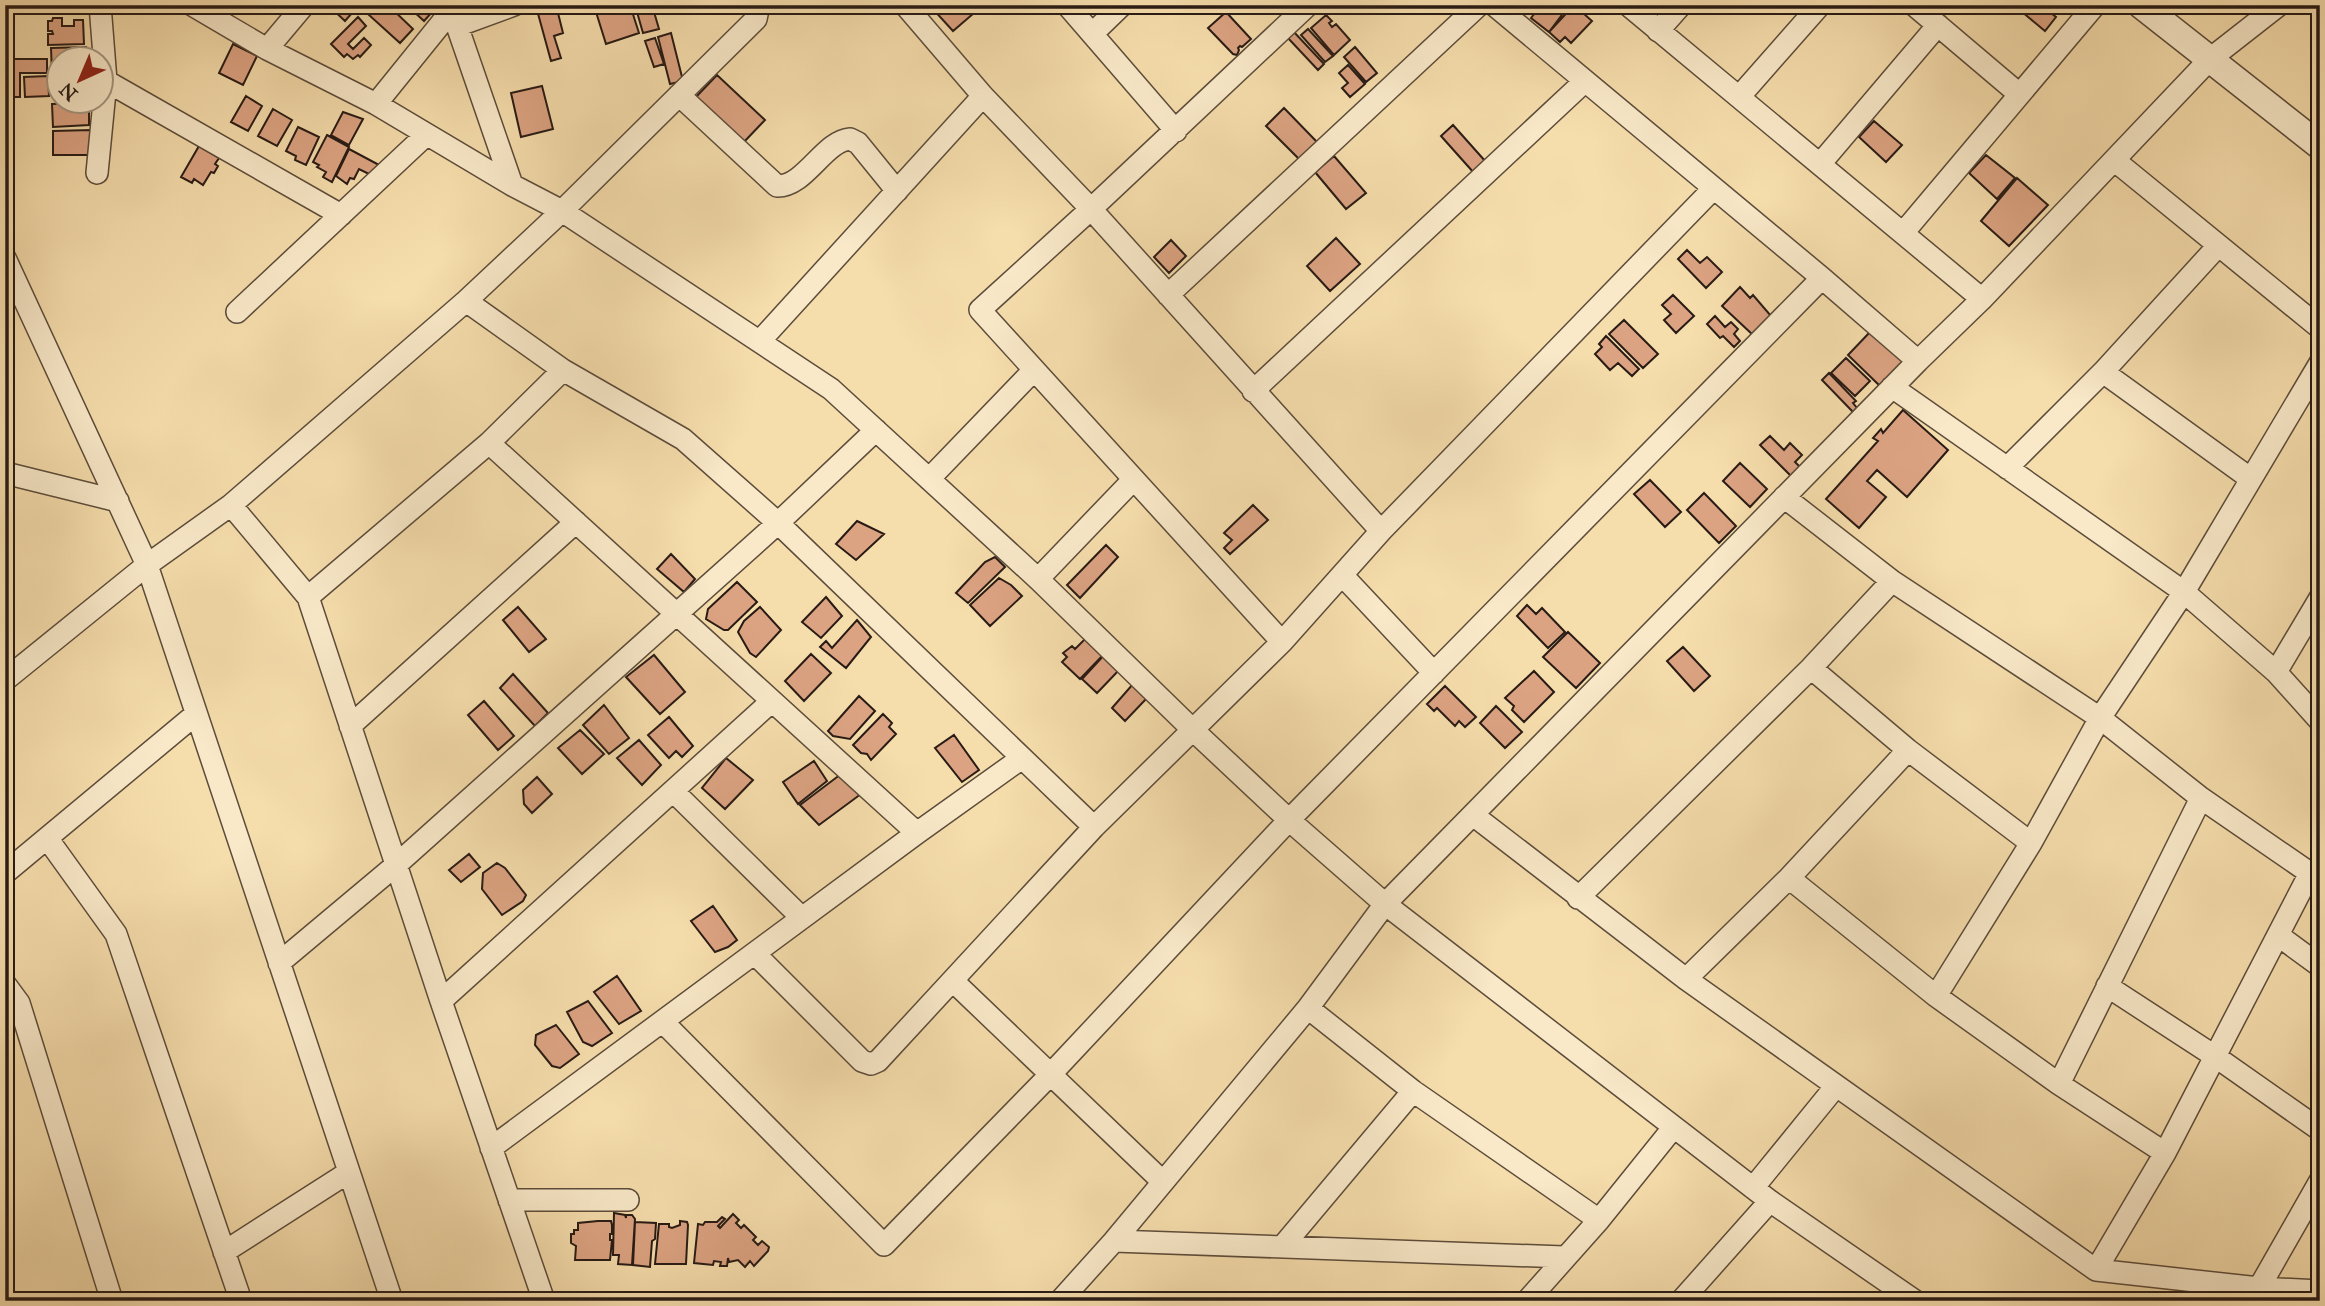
<svg xmlns="http://www.w3.org/2000/svg" width="2325" height="1306" viewBox="0 0 2325 1306" font-family="'IM FELL Great Primer',serif">
<style>
.building{fill:#dca382;stroke:#281b15;stroke-width:2}
.lines{fill:none;stroke-linecap:round;stroke-linejoin:round}
.minor-casing{stroke:#5c4c3b;stroke-width:24}
.tertiary-casing{stroke:#5c4c3b;stroke-width:29}
.minor{stroke:#f9e9c9;stroke-width:21}
.tertiary{stroke:#f9e9c9;stroke-width:26}
</style>
<rect width="100%" height="100%" fill="#f6ddac"/>
<filter id="stains"><feTurbulence type="fractalNoise" baseFrequency=".00286" numOctaves="4"/><feColorMatrix values="0 0 0 0 .2 0 0 0 0 .09 0 0 0 0 .02 0 0 0 .5 -.17"/></filter>
<radialGradient id="worn" r=".72"><stop offset=".6" stop-color="#630" stop-opacity="0"/><stop offset="1" stop-color="#630" stop-opacity=".3"/></radialGradient>
<path class="building" d="M328 5H353L349 10 352 13 345 21Z
M379 5H388L413 29 400 43 369 15Z
M399 5H427L433 11 424 21 411 9 407 13Z
M556 5 563 33 554 36 561 58 551 61 537 10Z
M618 5H630L639 33 606 44 596 12Z
M635 5H652L659 29 643 33Z
M934 5H979L981 7 953 31 931 7Z
M1541 5H1555L1564 12 1549 32 1531 18Z
M1574 5 1592 21 1571 43 1565 37 1560 42 1549 32Z
M2028 5H2069L2062 13 2054 6 2047 10 2056 17 2045 31 2022 12Z
M1226 12 1251 39 1242 47 1240 46 1238 48 1239 50 1237 55 1233 54 1208 28Z
M1326 15 1332 21 1329 23 1332 27 1336 24 1350 40 1334 55 1311 28Z
M358 17 366 26 348 44 353 49 364 38 371 45 360 57 358 55 353 59 347 54 344 57 331 44Z
M53 18H62V26H74V20H83L84 44 48 45V34H53L52 31H48V21H52Z
M1308 29 1333 56 1325 62 1301 35Z
M1293 31 1324 64 1318 70 1287 37Z
M671 33 683 81 670 84 658 37Z
M655 38 664 64 654 67 645 41Z
M233 44 257 56 243 85 219 73Z
M86 47V60H60V74H52L51 48Z
M1355 47 1377 73 1366 82 1344 57Z
M5 59H47V73H20V97H12L6 80Z
M1348 65 1365 84 1350 97 1342 88 1348 83 1339 73Z
M717 75 765 120 743 143 695 98Z
M48 76 49 96 25 97 24 77Z
M60 77V100L56 101 54 78Z
M542 86 553 129 521 137 511 93Z
M246 96 262 106 248 131 231 122Z
M89 103V125L53 127 52 104Z
M1284 108 1317 142 1299 159 1266 126Z
M273 109 292 120 277 146 258 136Z
M343 112 363 119 349 145 331 135Z
M1874 121 1902 145 1886 162 1859 137Z
M1453 125 1486 162 1474 173 1441 136Z
M298 127 319 137 306 165 295 160 296 156 286 151Z
M91 130 92 155H53V131Z
M327 135 349 147 332 182 323 177 326 172 317 167 319 165 313 162Z
M199 146 219 158 215 164 218 166 214 173 211 172 203 185 194 179 192 183 181 177Z
M349 149 381 166 371 175 359 169 354 179 350 178 347 184 336 176Z
M1986 155 2015 178 1997 199 1969 173Z
M1334 156 1366 193 1346 209 1315 172Z
M2017 178 2048 205 2009 246 1981 221Z
M1336 238 1360 264 1330 291 1307 266Z
M1171 240 1186 256 1169 273 1154 257Z
M1687 250 1700 263 1707 257 1722 272 1706 288 1678 259Z
M1740 287 1750 298 1753 295 1771 316 1753 335 1722 306Z
M1673 295 1694 316 1676 333 1664 320 1671 314 1662 305Z
M1715 316 1725 327 1731 322 1738 329 1734 334 1740 341 1734 347 1723 336 1720 338 1707 324Z
M1624 320 1658 354 1643 368 1609 334Z
M1871 331 1905 362 1881 387 1848 355Z
M1606 336 1639 369 1632 376 1618 363 1610 370 1595 354 1602 347 1599 344Z
M1846 358 1870 381 1855 396 1831 373Z
M1829 373 1856 401 1853 403 1857 408 1853 412 1822 380Z
M1903 410 1948 450 1907 497 1877 470 1867 481 1886 497 1859 528 1826 499 1878 441 1873 438 1881 429 1883 433Z
M1770 436 1784 450 1790 443 1802 455 1795 462 1800 467 1791 476 1760 445Z
M1740 463 1767 489 1750 507 1723 481Z
M1650 480 1681 512 1665 527 1634 494Z
M1704 493 1736 526 1719 543 1687 510Z
M1253 505 1268 520 1230 554 1224 548 1232 540 1224 533Z
M857 521 884 534 856 560 836 544Z
M1106 545 1118 557 1080 598 1067 585Z
M671 554 695 579 684 592 657 569Z
M995 557 1005 567 968 603 956 593 985 562Z
M999 578 1011 585 1022 596 990 626 970 605Z
M737 582 757 602 728 630H724L706 619 708 609Z
M826 597 842 616 821 638 802 622Z
M1527 605 1536 614 1542 608 1565 632 1548 648 1517 616Z
M518 607 546 639 529 652 503 620Z
M760 607 781 630 756 657 750 653 738 632 744 621Z
M857 620 871 637 846 668 820 647 826 641 832 648Z
M1568 632 1600 663 1576 688 1543 657Z
M1087 637 1105 653 1080 679 1062 662 1067 657 1063 653 1072 646 1075 649Z
M1683 647 1710 676 1694 691 1667 661Z
M1106 653 1121 668 1097 693 1082 679Z
M811 654 831 673 804 701 785 681Z
M654 655 685 692 660 714 626 677Z
M1534 671 1554 692 1524 722 1512 710 1514 706 1505 698Z
M513 674 548 713 535 726 500 688Z
M1133 684 1147 698 1125 721 1112 708Z
M1445 686 1476 717 1465 727 1459 721 1455 726 1437 708 1434 711 1427 704Z
M859 696 875 711 850 739 833 736 828 731Z
M484 701 514 736 498 750 468 715Z
M604 705 629 738 609 754 583 725Z
M1496 706 1522 732 1505 748 1480 723Z
M883 714 892 723 889 727 896 734 871 760 867 754 861 753 853 745Z
M669 717 693 746 682 757 676 751 669 758 648 735Z
M580 730 604 754 582 774 558 748Z
M954 735 979 770 962 782 935 748Z
M639 740 661 765 642 785 617 758Z
M726 758 753 780 725 809 702 788Z
M814 761 827 781 798 804 783 782Z
M841 774 861 794 819 825 800 805Z
M537 777 552 794 532 813 524 804 523 790Z
M469 854 480 867 461 882 449 870Z
M497 863 505 868 526 895 523 901 502 915 482 889 483 873Z
M713 906 737 940 728 947 715 952 691 921Z
M617 976 641 1011 619 1024 594 992Z
M588 1001 612 1033 592 1046 583 1042 567 1012Z
M556 1025 579 1054 560 1068 552 1066 535 1045 536 1035Z
M614 1213 625 1215 626 1218V1215H632L635 1219 632 1265 618 1264 619 1255H613Z
M733 1214 739 1220 736 1223 741 1228 744 1225 756 1237 753 1240 758 1245 762 1241 769 1247 768 1251 754 1266 750 1261 745 1267 738 1260 729 1262 728 1258 727 1266H720L721 1262 714 1261 713 1265 694 1263 698 1224 703 1225 705 1222H717L722 1217 725 1219 718 1226 720 1228Z
M598 1221H611L612 1225V1234H610V1240H612L610 1260H575L576 1246 571 1243V1234H574V1230H578V1223Z
M680 1221 687 1222 688 1225 686 1264H655L659 1224H669V1227L672 1228 680 1225Z
M635 1222 656 1223 655 1239 652 1241 650 1267 633 1265Z"/>
<g class="lines">
<defs>
<path id="minor" d="M192 5 267 49 376 104 512 185 562 211 831 389 1038 579 1193 730 1289 820 1385 904 1770 1201 1915 1301
M905 5 983 96 1091 209 1381 531
M1067 5 1176 131
M1494 5 1822 278 1918 361
M1628 5 1982 299
M1914 5 2019 94
M452 11 512 185
M457 26 514 5
M1658 31 1681 5
M1092 34 1122 5
M267 49 304 5
M106 81 341 215
M679 95 777 186C805 187 824 141 850 139L858 143 897 191
M1739 97 1820 5
M376 104 456 5
M2114 160 2320 328
M1820 164 1938 25
M97 173 106 81 100 5
M1903 233 2095 5
M5 258 147 565 392 1301
M1168 295 1479 5
M466 301 563 370 683 439 778 523 1094 827
M237 312 426 135
M760 341 983 96
M2103 372 2251 479
M1892 387 2184 592 2276 672 2320 721
M1253 391 1584 82
M489 443 917 833
M2007 468 2103 372 2218 246
M5 473 118 501
M929 479 1034 370
M1784 497 1892 581 2100 718 2201 798 2320 880
M231 505 308 597 441 1001 544 1301
M1342 575 1434 673
M1038 579 1133 480
M308 597 489 443 563 370
M1282 642 980 310 1091 209 1308 5
M1811 668 1908 750 2031 843
M2276 672 2320 598
M5 680 147 565 231 505 466 301 562 211 756 19 759 5
M350 726 576 522
M673 791 802 918
M1473 815 1686 979 2096 1270 2259 1288 2320 1291
M47 838 116 934 241 1301
M5 873 196 714
M1789 878 1936 996 2059 1084 2165 1153
M1578 898 1811 668 1892 581
M2279 936 2320 966
M755 954 862 1061 871 1064 878 1061 1094 827 1282 642 1381 531 1713 189
M279 963 396 865 778 523 876 430
M1686 979 1789 878 1908 750
M953 981 1162 1181
M5 984 19 1003 112 1301
M2107 986 2216 1057 2320 1130
M1936 996 2031 843 2100 718 2184 592 2320 363
M441 1001 772 701
M1308 1008 1413 1091 1599 1220
M663 1022 884 1245 1049 1076 1289 820 1822 278
M2059 1084 2201 798
M491 1148 917 833 1022 758
M1753 1188 1836 1086
M509 1200H628
M1114 1241 1564 1257
M1282 1247 1413 1091
M224 1252 349 1172
M2096 1270 2165 1153 2310 873
M2259 1288 2320 1181
M1060 1301 1114 1241 1308 1008 1385 904 1918 361 1982 299 2210 59 2279 5
M1527 1301 1599 1220 1673 1128
M1681 1301 1770 1201"/>
<path id="tertiary" d="M2141 5 2320 146"/>
</defs>
<use href="#minor" class="minor-casing"/>
<use href="#tertiary" class="tertiary-casing"/>
<use href="#minor" class="minor"/>
<use href="#tertiary" class="tertiary"/>
</g>
<rect width="2325" height="1306" fill="none" stroke="#f6ddac" stroke-width="28"/>
<rect x="7" y="7" width="2311" height="1292" fill="none" stroke="#281b15" stroke-width="3.5"/>
<rect x="14" y="14" width="2297" height="1278" fill="none" stroke="#281b15" stroke-width="2"/>
<g transform="translate(80 80) rotate(224)"><circle r="33" fill="#f9e9c9" stroke="#a59781" stroke-width="2"/>
<path d="M0-5L12 26L0 18L-12 26Z" fill="#8f2418"/>
<text y="-10" font-size="19" font-weight="bold" text-anchor="middle" fill="#281b15">N</text>
</g>
<rect width="100%" height="100%" filter="url(#stains)"/>
<rect width="100%" height="100%" fill="url(#worn)"/>
</svg>
